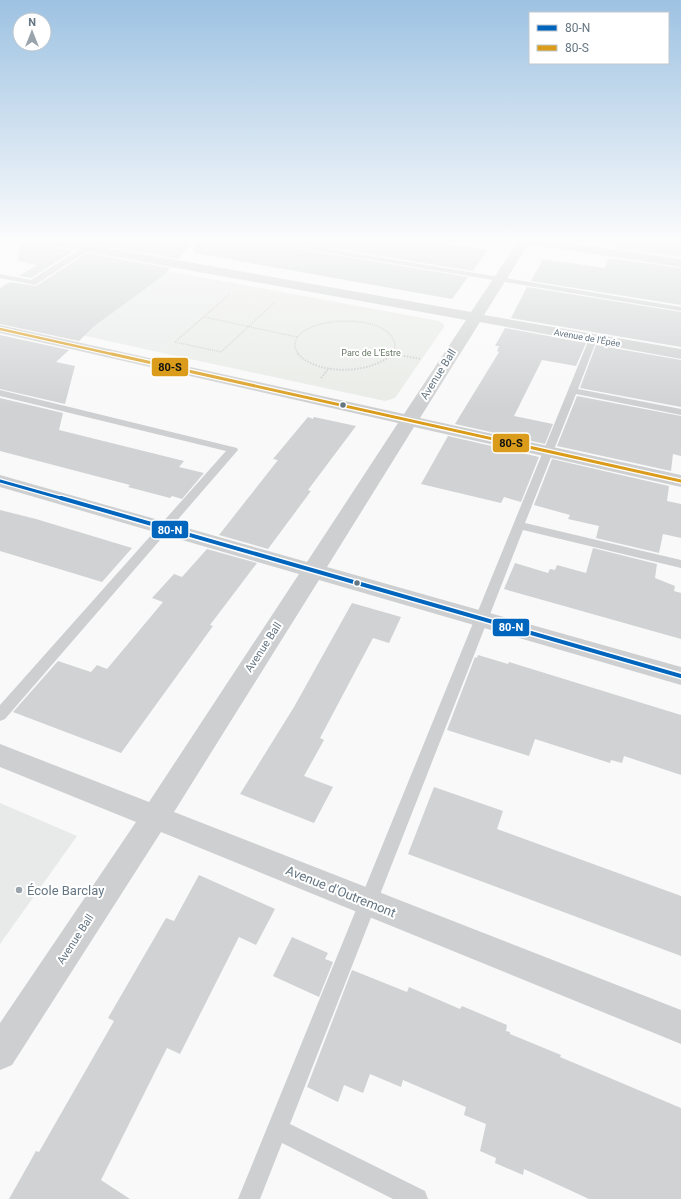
<svg xmlns="http://www.w3.org/2000/svg" width="681" height="1199" viewBox="0 0 681 1199" font-family="Roboto,sans-serif">
<style>
.built{fill:#e8e9e9}
.green{fill:#e8ebe6}
.building{fill:#d0d2d3}
.lines{fill:none;stroke-linecap:round;stroke-linejoin:round}
.path-far1{stroke:#cbcccd;stroke-width:1.5;stroke-dasharray:1 1;stroke-linecap:butt}
.path{stroke:#cbcccd;stroke-width:2;stroke-dasharray:1.5 1.5;stroke-linecap:butt}
.service{fill:#cecfd0;fill-rule:evenodd}
.minor{fill:#cecfd0;fill-rule:evenodd}
.tertiary{fill:#cecfd0;fill-rule:evenodd}
.bus-1-far1-casing{stroke:#fff;stroke-width:5.5}
.bus-1-casing{stroke:#fff;stroke-width:7}
.bus-2-far1-casing{stroke:#fff;stroke-width:4.5}
.bus-2-casing{stroke:#fff;stroke-width:5.5}
.bus-1-far1{stroke:#0065bd;stroke-width:3}
.bus-1{stroke:#0065bd;stroke-width:4}
.bus-2-far1{stroke:#da9c1a;stroke-width:2.5}
.bus-2{stroke:#da9c1a;stroke-width:3}
.bus-dot{fill:#657683;stroke:#fff;stroke-width:1.5}
.poi-dot{fill:#99a4ac;stroke:#fff;stroke-width:1.5}
.labels{text-anchor:middle;stroke-width:4;stroke-linejoin:round;paint-order:stroke}
.far-street-label{font-size:9px;fill:#657683;stroke:#fff}
.far-park-label{font-size:9px;fill:#687a64;stroke:#fff}
.street-label{font-size:11px;fill:#657683;stroke:#fff}
.near-poi-label{font-size:13px;fill:#657683;stroke:#fff;text-anchor:start}
.near-street-label{font-size:13px;fill:#657683;stroke:#fff}
.line-badge{stroke:#fff;stroke-width:1.5}
.badge-label{font-size:11px;text-anchor:middle;font-weight:bold;fill:#fff}
.pale-badge-label{font-size:11px;text-anchor:middle;font-weight:bold;fill:#111}
</style>
<rect width="100%" height="100%" fill="#f9f9f9"/>
<path class="built" d="M86 257 239 284 158 352 0 317Z
M0 803 77 836 0 944Z"/>
<path class="green" d="M239 284 439 321 444 325V327L395 398 385 401 158 352Z"/>
<path class="building" d="M20 240H37L40 244 74 251 31 278 19 276 37 265 18 261Z
M70 240H194L178 259Z
M195 240H258L263 243 468 277 452 299 194 253Z
M283 240H424L488 250 473 271Z
M617 240H681V257L613 248Z
M87 253 170 268 164 275 93 327 79 341 0 324V288L10 282 36 286Z
M609 258 681 268V305L531 281 543 259 605 268Z
M527 287 681 312V347L511 318Z
M505 328 586 343 576 366 542 360 514 416 553 424 545 444 455 424 499 352 497 351 499 346H495Z
M0 335 69 350 56 362 75 366 65 404 0 389Z
M596 345 681 360V407L580 388Z
M577 396 681 416V456L673 454 671 471 557 446Z
M0 398 63 413 59 430 184 461 179 467 204 473 182 499 172 496 170 498 128 487 130 485 0 451Z
M308 417 313 419 314 417 356 426 308 490 311 491 268 549 219 535 278 460 273 459Z
M448 436 539 457 521 502 504 497 501 503 421 484Z
M552 459 669 486 667 501 681 504V538L663 534 659 553 596 538 599 526 568 519 570 515 534 505Z
M0 510 36 519 132 548 102 582 0 551Z
M593 548 657 564 655 578 675 586 674 591 681 593V639L504 589 515 563 548 573 550 569 555 570 557 565 586 573Z
M207 549 257 563 210 625 213 626 121 753 13 712 58 661 91 672 97 665 107 669 163 602 152 598 174 574 182 577Z
M352 603 401 617 389 643 373 638 320 738 324 740 304 776 333 787 314 823 240 794 294 707Z
M478 655 508 664 509 662 681 715V775L624 756 622 763 611 760 610 763 535 739 529 756 447 730 475 657 477 658Z
M434 787 503 811 497 829 681 896V956L408 854Z
M199 875 275 909 256 945 239 937 180 1054 167 1048 101 1180 130 1199H9L36 1151 39 1152 114 1021 108 1018 166 918 174 921Z
M292 937 328 953 325 959 333 962 319 997 273 976Z
M352 970 407 992 409 987 460 1009 462 1006 507 1025 506 1031 510 1032V1034L561 1055 560 1057 681 1108V1199H589L524 1169 523 1175 495 1163 496 1158 480 1151 486 1124 464 1115 466 1107 403 1080 401 1087 370 1074 363 1093 344 1085 338 1102 307 1087Z"/>
<g class="lines">
<path class="path-far1" d="M204 317 297 337
M175 342 221 352 274 303
M175 342 230 294
M392 354 398 355
M299 355C273 320 381 307 394 341 396 346 395 351 391 355"/>
<path class="path" d="M298 354C318 376 372 374 392 354
M392 354 421 359
M321 378 329 368"/>
<path class="service" d="M259 240H275L681 307V311L263 242Z
M85 246H91L92 248 35 285 0 278V274L31 280Z
M593 336 597 339 578 389 681 409V415L576 394 525 523 681 560V568L523 530 290 1124 425 1191 428 1199H393L282 1143 260 1199H238L589 339Z
M0 390 237 448 238 450 5 719 0 721V705L226 451 0 396Z"/>
<path class="minor" d="M38 240H63L471 312 519 240H531L484 315 681 349V359L480 322 420 418 681 475V487L414 427 327 567 681 667V685L319 580 174 812 681 1010V1044L161 832 12 1065 0 1070V1023L136 822 0 767V744L149 802 299 574 0 487V475L307 562 398 423 0 333V325L404 414 466 320 44 244 40 243Z"/>
<path class="tertiary" d="M519 240H549L681 259V267L525 244 521 243Z"/>
<defs>
<path id="bus-1-far1" d="M0 481 64 499"/>
<path id="bus-1" d="M61 498 681 676"/>
<path id="bus-2-far1" d="M0 329 116 355"/>
<path id="bus-2" d="M112 354 681 481"/>
</defs>
<use href="#bus-1-far1" class="bus-1-far1-casing"/>
<use href="#bus-1" class="bus-1-casing"/>
<use href="#bus-2-far1" class="bus-2-far1-casing"/>
<use href="#bus-2" class="bus-2-casing"/>
<use href="#bus-1-far1" class="bus-1-far1"/>
<use href="#bus-1" class="bus-1"/>
<use href="#bus-2-far1" class="bus-2-far1"/>
<use href="#bus-2" class="bus-2"/>
</g>
<linearGradient id="sky" x2="0" y2="1"><stop stop-color="#9dc2e2"/><stop offset="0.59" stop-color="#fcfcfc"/><stop offset="1" stop-color="#fcfcfc" stop-opacity="0"/></linearGradient>
<rect width="681" height="408" fill="url(#sky)"/>
<g class="bus-dot">
<circle cx="343" cy="405" r="3.5"/>
<circle cx="357" cy="583" r="3.5"/>
</g>
<circle class="poi-dot" cx="19" cy="890" r="4"/>
<g class="labels">
<g class="far-street-label">
<text transform="translate(587 338) rotate(10)" y="3">Avenue de l'Épée</text>
</g>
<g class="far-park-label">
<text x="371" y="356">Parc de L'Estre</text>
</g>
<g class="street-label">
<text transform="translate(438 374) rotate(-58)" y="4">Avenue Ball</text>
<text transform="translate(263 647) rotate(-57)" y="4">Avenue Ball</text>
<text transform="translate(75 939) rotate(-57)" y="4">Avenue Ball</text>
</g>
<g class="near-poi-label">
<text x="27" y="895">École Barclay</text>
</g>
<g class="near-street-label">
<text transform="translate(341 891) rotate(22)" y="5">Avenue d'Outremont</text>
</g>
</g>
<g class="line-badge">
<rect x="151" y="357" width="38" height="20" rx="4" fill="#da9c1a"/>
<rect x="492" y="433" width="38" height="20" rx="4" fill="#da9c1a"/>
<rect x="151" y="520" width="38" height="19" rx="4" fill="#0065bd"/>
<rect x="492" y="618" width="38" height="19" rx="4" fill="#0065bd"/>
</g>
<g class="badge-label">
<text x="170" y="534">80-N</text>
<text x="511" y="631">80-N</text>
</g>
<g class="pale-badge-label">
<text x="170" y="371">80-S</text>
<text x="511" y="447">80-S</text>
</g>
<rect x="529" y="12" width="140" height="52" fill="#ffffff" stroke="#c1c8cd"/>
<rect x="537" y="25" width="20" height="6" fill="#0065bd" stroke="#c1c8cd"/>
<text x="565" y="32" font-size="12" fill="#657683">80-N</text>
<rect x="537" y="45" width="20" height="6" fill="#da9c1a" stroke="#c1c8cd"/>
<text x="565" y="52" font-size="12" fill="#657683">80-S</text>
<g transform="translate(32 32)"><circle r="19" fill="#ffffff" stroke="#c1c8cd"/>
<path d="M0-3L7 15L0 10L-7 15Z" fill="#99a4ac"/>
<text y="-6" font-size="11" font-weight="bold" text-anchor="middle" fill="#657683">N</text>
</g>
</svg>
